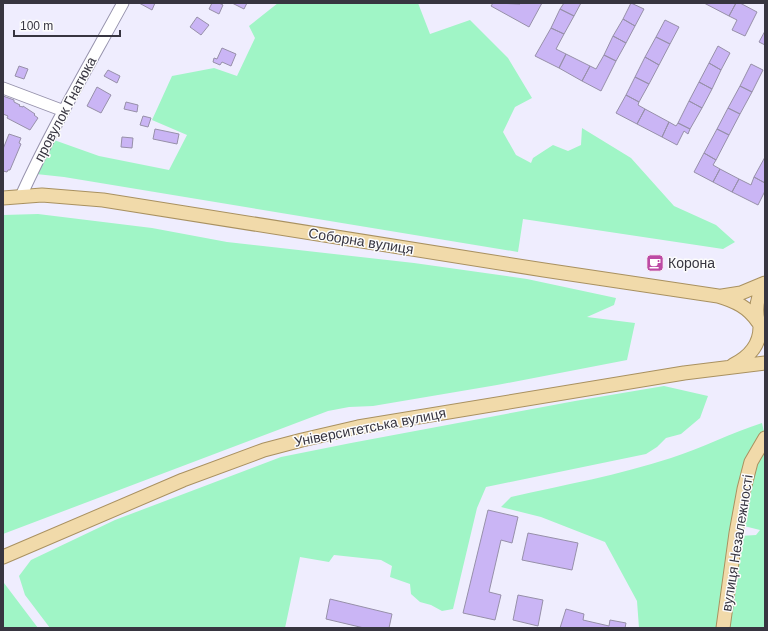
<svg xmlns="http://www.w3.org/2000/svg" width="768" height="631" viewBox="0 0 768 631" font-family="Arial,sans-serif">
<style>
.green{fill:#a0f5c6}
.building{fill:#cab5f5;stroke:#9790a9}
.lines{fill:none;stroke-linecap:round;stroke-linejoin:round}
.minor-casing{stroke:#9692ac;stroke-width:13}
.major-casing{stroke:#a99160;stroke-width:15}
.minor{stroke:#fff;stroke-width:11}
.major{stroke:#f1daaa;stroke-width:13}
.labels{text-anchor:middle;stroke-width:3;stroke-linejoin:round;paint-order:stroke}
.street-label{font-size:14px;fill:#373540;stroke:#fcfcfc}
.poi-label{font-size:14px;fill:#373540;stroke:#fcfcfc;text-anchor:start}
</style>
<rect width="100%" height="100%" fill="#efedfe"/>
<path class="green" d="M278 3H418L430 34 470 20 508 58 532 98 515 107 503 132 516 155 531 163 533 158 553 145 568 151 581 145 582 128 631 158 674 206 716 225 735 242 723 249 523 219 518 252 64 177 36 174 54 140 99 156 169 170 187 135 152 120 172 76 214 68 237 76 255 38 249 26Z
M38 214 152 228 227 242 414 263 527 279 616 298 614 305 587 317 635 323 627 360 497 385 373 406 349 407 328 411 3 534V215Z
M664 386 708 396 700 418 681 434 666 438 657 447 646 454 486 487 477 508 453 609 442 611 431 605 420 602 411 594 410 584 390 577 392 566 381 560 334 555 329 562 300 557 285 628H50L25 595 19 576 31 560 115 520 281 457 351 443 575 401Z
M762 423 764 432 744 468 719 628H639L637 601 605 542 541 517 501 507 511 497C564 485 619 475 671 458 702 448 731 433 762 423Z
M765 445V628H728L740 536 756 535 760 530 740 525 749 475Z
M3 583H4L38 628H3Z"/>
<path class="building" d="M139 3H155L152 10Z
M212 3H219L223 5 219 14 209 9Z
M232 3H247L244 9Z
M493 3 520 4 521 3H542L529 27 491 6Z
M564 3H581L574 16 560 9Z
M631 3 644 9 635 26 623 19Z
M704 3H736L729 16Z
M736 3H740L757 12 745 36 732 30 737 20 729 16Z
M560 9 574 16 564 34 551 28Z
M197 17 209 25 201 35 190 27Z
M623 19 635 26 626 43 613 36Z
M665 20 679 27 670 44 656 37Z
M551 28 564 34 556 49 566 54 559 68 535 56Z
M765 31V45L759 42Z
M613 36 626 43 616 61 604 55Z
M656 37 670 44 659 65 645 57Z
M718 46 730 53 721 70 709 63Z
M222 48 236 54 231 66 222 62 220 65 213 62 214 58 217 59Z
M566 54 590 66 582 81 559 68Z
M604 55 616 61 601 91 582 81 590 66 596 69Z
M645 57 659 65 649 84 635 77Z
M709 63 721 70 712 89 699 82Z
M751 64 763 70 752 92 740 86Z
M19 66 28 69 24 79 15 76Z
M108 70 120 76 117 83 104 76Z
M635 77 649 84 639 102 626 95Z
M699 82 712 89 702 108 689 101Z
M740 86 752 92 740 114 728 108Z
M97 87 111 95 101 113 87 106Z
M626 95 639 102 638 105 645 109 637 124 616 113Z
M3 96 14 100V102L20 105 19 106 23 107V106L35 114 34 115 38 118 30 130 7 118 8 116 3 114Z
M689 101 702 108 690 129 678 123Z
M126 102 138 105 137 112 124 109Z
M728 108 740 114 729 135 717 129Z
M645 109 669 122 662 137 637 124Z
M143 116 151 118 148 127 140 125Z
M669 122 676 126 678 123 690 129 688 134 684 131 677 145 662 137Z
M155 129 179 134 177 144 153 139Z
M717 129 729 135 716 160 704 153Z
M9 134 21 138 19 143 21 144 10 170H8L7 172 3 171V149Z
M122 137 133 138 132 148 121 147Z
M704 153 716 160 713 165 720 169 713 182 694 172Z
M765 157V183L754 177Z
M720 169 739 179 732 192 713 182Z
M754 177 765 183V191L758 205 732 192 739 179 751 185Z
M488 510 518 517 512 543 501 540 489 592 501 595 495 620 463 613Z
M528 533 578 543 572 570 522 560Z
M518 595 543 600 538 626 513 620Z
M330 599 392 614 389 628H364L326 619Z
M566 609 584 614 583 620 609 626 610 620 626 623 625 628H560Z"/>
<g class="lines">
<defs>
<path id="minor" d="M3 88 64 111
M21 196C51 130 88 67 123 3"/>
<path id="major" d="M3 198 42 195 103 200 544 270 718 296C735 301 748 307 758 322
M765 285C754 300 754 320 765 335
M722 296 741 293 765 283
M733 365C749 357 760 345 760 327
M3 557 183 480 264 450 302 440 358 427 684 373 765 363
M723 628 736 533 744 489 751 462 765 438"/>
</defs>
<use href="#minor" class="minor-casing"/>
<use href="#major" class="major-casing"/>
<use href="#minor" class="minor"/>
<use href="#major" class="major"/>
</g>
<defs>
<symbol id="cafe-square" viewBox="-11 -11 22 22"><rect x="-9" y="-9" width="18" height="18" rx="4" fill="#bd4aa4" stroke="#fcfcfc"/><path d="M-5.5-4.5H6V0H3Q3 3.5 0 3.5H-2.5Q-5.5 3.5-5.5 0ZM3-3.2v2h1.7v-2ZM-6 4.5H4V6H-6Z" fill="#fff"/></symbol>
</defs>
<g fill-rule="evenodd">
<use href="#cafe-square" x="645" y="253" width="20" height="20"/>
</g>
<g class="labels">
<g class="street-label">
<text transform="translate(65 109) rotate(-62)" y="5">провулок Гнатюка</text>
<text transform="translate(361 241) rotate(9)" y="5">Соборна вулиця</text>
<text transform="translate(370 427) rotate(-11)" y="5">Університетська вулиця</text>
<text transform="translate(737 543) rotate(-81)" y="5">вулиця Незалежності</text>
</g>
<g class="poi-label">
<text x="668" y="268">Корона</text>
</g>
</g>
<rect width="768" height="631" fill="none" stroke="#373540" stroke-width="8"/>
<path d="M14 30v6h106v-6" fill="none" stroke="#373540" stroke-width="2"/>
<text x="20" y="30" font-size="12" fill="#373540" stroke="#fcfcfc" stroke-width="3" paint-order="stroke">100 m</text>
</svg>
